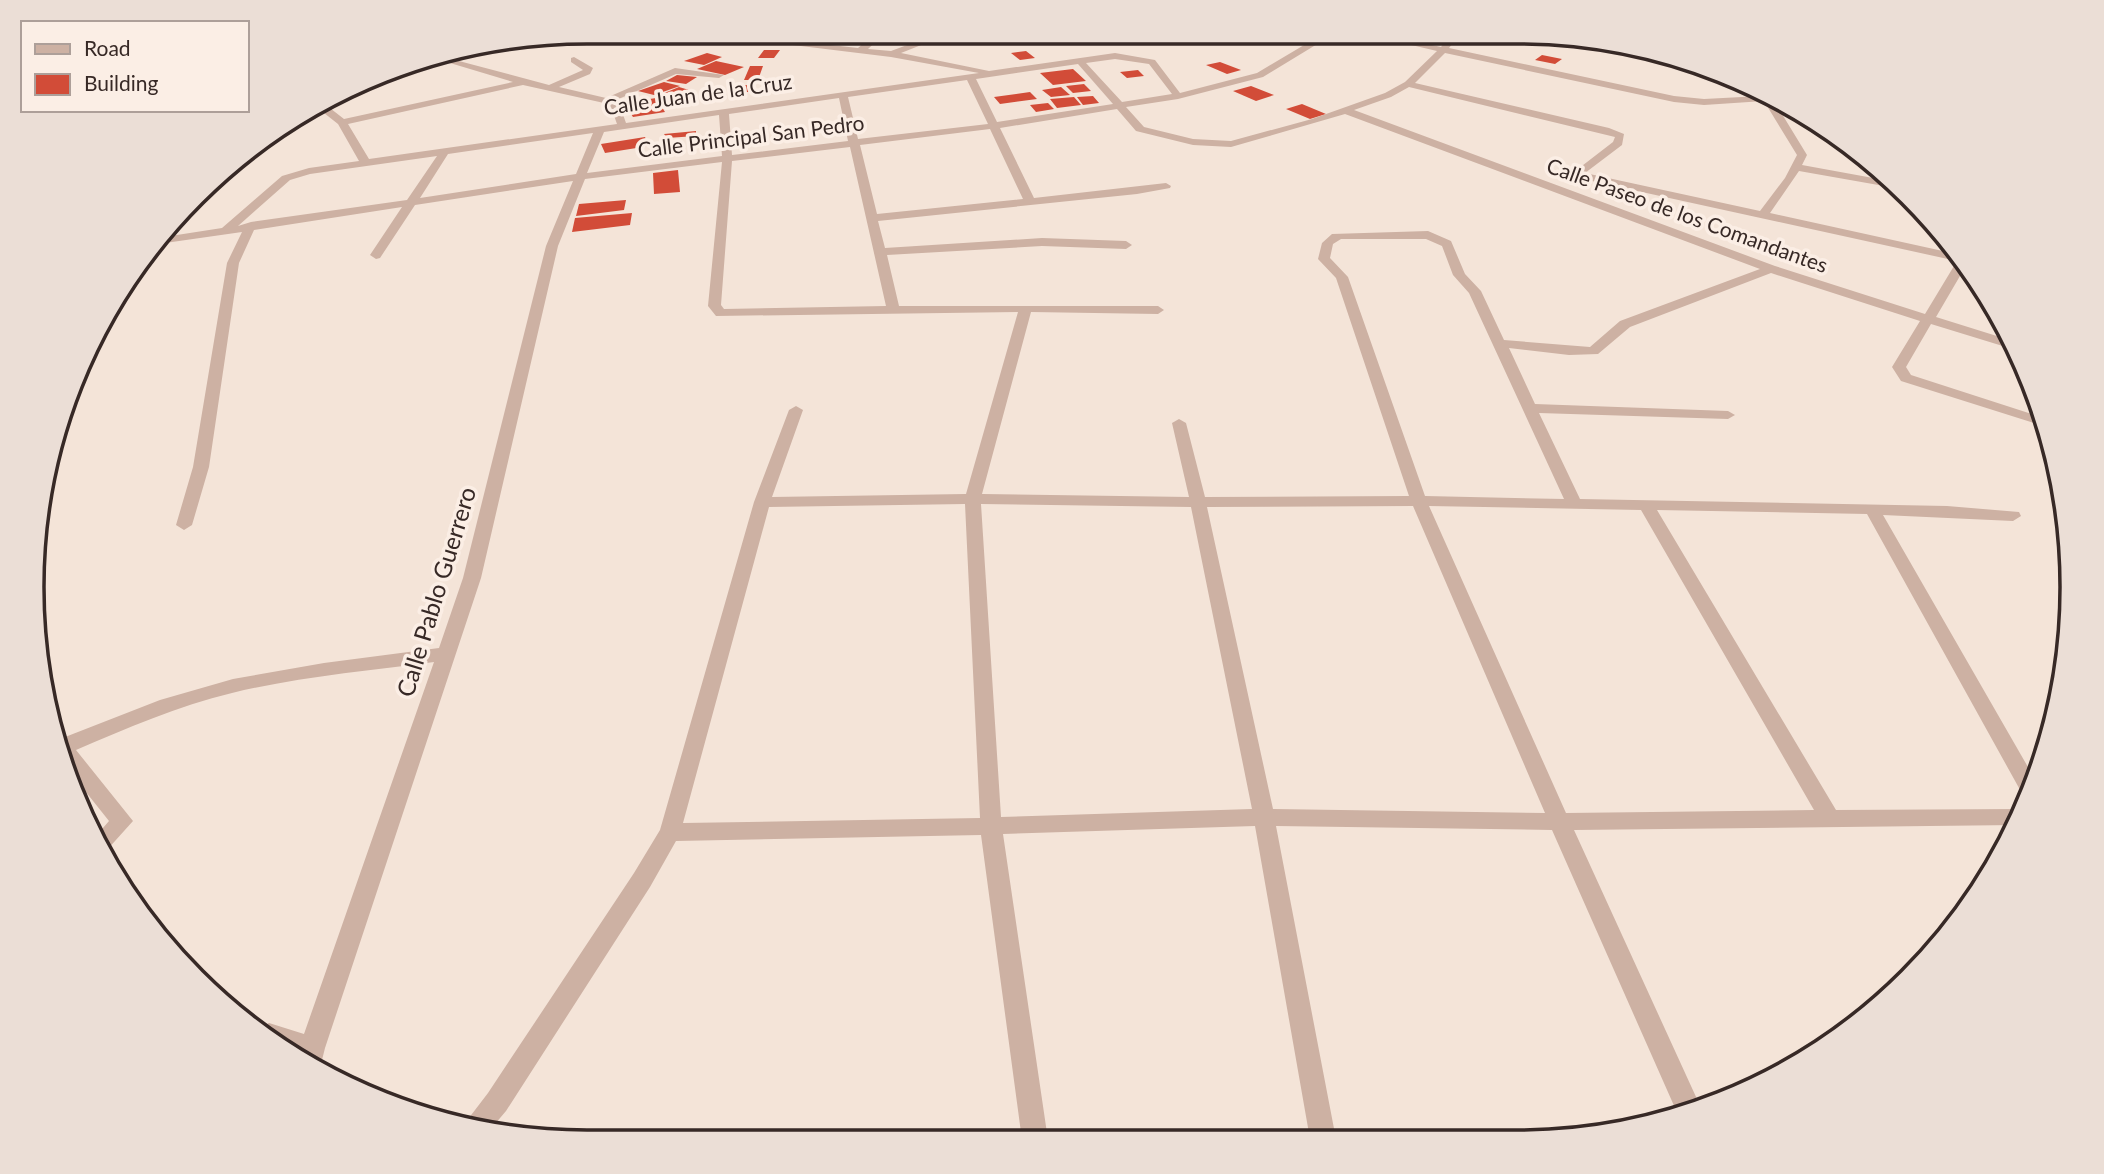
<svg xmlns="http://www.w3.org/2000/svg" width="2104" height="1174" viewBox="0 0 2104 1174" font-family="Lato,sans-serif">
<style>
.building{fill:#d24c38}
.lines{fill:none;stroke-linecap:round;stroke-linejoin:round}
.minor{fill:#cdb1a3;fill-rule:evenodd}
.labels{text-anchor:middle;stroke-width:7;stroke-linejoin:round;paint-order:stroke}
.far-street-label{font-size:21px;fill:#372926;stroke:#fbeee5}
.street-label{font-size:24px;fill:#372926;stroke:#fbeee5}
.rim{fill:none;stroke:#372926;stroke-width:3.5}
</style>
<rect width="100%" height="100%" fill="#f4e4d8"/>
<path class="building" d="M764 50H780L774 58H758Z
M1026 51 1035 58 1020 60 1011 53Z
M707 53 722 57 704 65 684 61Z
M1542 55 1562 59 1555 64 1535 60Z
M716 61 744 67 725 75 697 69Z
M1220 62 1241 70 1227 74 1206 65Z
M750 66H763L758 80H744Z
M1073 69 1086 81 1053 85 1040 73Z
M1138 70 1144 76 1127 78 1120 72Z
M677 75 697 77 686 84 666 81Z
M664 82 680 86 654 95 638 91Z
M1084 84 1091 91 1073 93 1066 86Z
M734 85H751L748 92H731Z
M1251 86 1274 95 1256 101 1233 91Z
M679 87 689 90 672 97 662 94Z
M1061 87 1070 95 1051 97 1042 90Z
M1030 92 1037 99 1000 104 994 97Z
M1093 96 1099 103 1083 105 1077 97Z
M1074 97 1081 105 1057 108 1050 99Z
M656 98 665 112 633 117 624 103Z
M1048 103 1054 109 1036 112 1030 105Z
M1302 104 1326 114 1310 119 1286 109Z
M696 131V136L667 138 664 134Z
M645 137 649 146 605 153 601 144Z
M678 170 680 192 654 194 653 173Z
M626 200 624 210 576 216 579 204Z
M632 213 630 225 572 232 575 218Z"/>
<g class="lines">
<path class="minor" d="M686 32H710L858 48 877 32H886L868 49 891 51 942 32H954L901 53 989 71 1115 53 1155 60 1180 93 1257 73 1326 32H1337L1263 77 1178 99 1126 107 1144 127 1193 139 1231 141 1312 119 1385 93 1405 82 1437 51 1356 32H1374L1441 47 1453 33H1461L1449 48 1674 96 1704 99 1761 96 1760 92 1780 100 1774 101 1807 155 1802 165 1895 182 1901 189 1799 171 1770 213 1961 255 1967 264 1936 317 2016 342 2019 351 1931 324 1906 367 1911 375 2044 418 2047 427 1901 381 1892 367 1920 321 1771 273 1630 327 1598 354 1569 355 1509 348 1535 404 1728 411 1735 415 1728 419 1539 413 1580 499 1947 506 2019 512 2021 516 2013 521 1883 515 2036 781 2028 798 2024 797 1867 514 1657 510 1836 810 2023 809 2016 825 1574 830 1702 1110 1679 1117 1552 830 1276 826 1336 1139H1310L1255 826 1003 834 1048 1140H1022L981 835 676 841 650 887 506 1111 489 1131 462 1127 488 1093 634 873 660 830 754 502 789 410 796 406 803 410 772 497 966 494 1018 312 716 316 708 306 722 162 585 179 558 246 481 578 325 1048 319 1072 297 1058 298 1055 291 1053 260 1028 269 1023 304 1034 434 662C367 671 298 677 232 693 178 706 127 728 76 750L133 821 106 851 96 836 109 821 66 767 60 739 160 700 233 679 324 663 439 648 463 578 546 246 573 181 415 205 380 258 376 259 370 255 402 207 254 230 239 263 209 467 192 525 184 530 176 525 193 467 227 263 242 232 158 244 164 237 222 228 282 176 309 168 359 161 338 124 319 109 326 105 344 119 513 82 430 57 440 56 549 85 583 70 571 62V58L574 57 593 68 590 74 559 87 606 98 675 68 724 75 719 78 676 74 614 101 620 106 626 123 979 73 891 57ZM1445 53 1674 102 1704 105 1764 101 1797 155 1785 178 1760 211 1585 173 1622 145 1624 134 1609 128 1415 83ZM1115 59 1149 64 1172 94 1122 102 1086 63ZM1078 64 1113 104 997 122 976 79ZM967 80 988 124 858 139 848 97ZM523 85 604 103 611 107 617 124 369 159 348 124ZM1409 87 1615 137 1613 142 1565 179 1566 181 1578 178 1957 261 1925 314 1775 266 1354 110 1391 97ZM839 98 848 141 732 155 729 114ZM1117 109 1136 131 1193 145 1231 147 1345 114 1760 269 1620 321 1590 347 1504 340 1481 291 1465 274 1451 241 1428 231 1332 234 1322 243 1318 259 1336 278 1409 496 1205 497 1186 423 1179 419 1172 423 1189 497 982 494 1031 312 1158 314 1164 310 1158 306H899L887 255 1042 246 1126 249 1132 245 1126 241 1042 238 885 248 878 221 1137 194 1170 188 1171 186 1166 183 1034 198 1000 128ZM719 115 722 156 587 173 604 132ZM990 129 1023 199 877 214 860 145ZM593 133 576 174 420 198 448 154ZM850 147 886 306 724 309 721 305 732 161ZM437 156 407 200 251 222 238 226 290 180 310 174ZM1341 239H1426L1442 246 1453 275 1469 293 1564 499 1425 496 1348 277 1330 258 1333 244ZM965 504 980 818 683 823 769 507ZM981 504 1191 507 1252 809 1001 817ZM1413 506 1545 813 1273 809 1207 507ZM1429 506 1641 510 1814 810 1566 813Z
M1542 33H1553L1669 54 1685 61Z"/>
</g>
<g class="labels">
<g class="far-street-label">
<text transform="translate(698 95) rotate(-8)" y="7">Calle Juan de la Cruz</text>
<text transform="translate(751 137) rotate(-7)" y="7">Calle Principal San Pedro</text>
<text transform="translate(1687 216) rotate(20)" y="7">Calle Paseo de los Comandantes</text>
</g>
<g class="street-label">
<text transform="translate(437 592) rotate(-73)" y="8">Calle Pablo Guerrero</text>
</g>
</g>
<path d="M0 0H2104V1174H0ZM587 44H1517A543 543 0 0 1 2060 587V587A543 543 0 0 1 1517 1130H587A543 543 0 0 1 44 587V587A543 543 0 0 1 587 44Z" fill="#ebded6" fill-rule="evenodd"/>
<path class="rim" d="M587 44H1517A543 543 0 0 1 2060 587V587A543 543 0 0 1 1517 1130H587A543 543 0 0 1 44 587V587A543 543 0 0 1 587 44Z"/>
<rect x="21" y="21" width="228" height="91" fill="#fbeee5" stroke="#ad9f99" stroke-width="2"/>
<rect x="35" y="44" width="35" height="10" fill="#cdb1a3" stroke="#ad9f99" stroke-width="2"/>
<text x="84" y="56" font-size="21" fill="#372926">Road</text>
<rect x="35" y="74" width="35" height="21" fill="#d24c38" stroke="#ad9f99" stroke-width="2"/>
<text x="84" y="91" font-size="21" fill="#372926">Building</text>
</svg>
